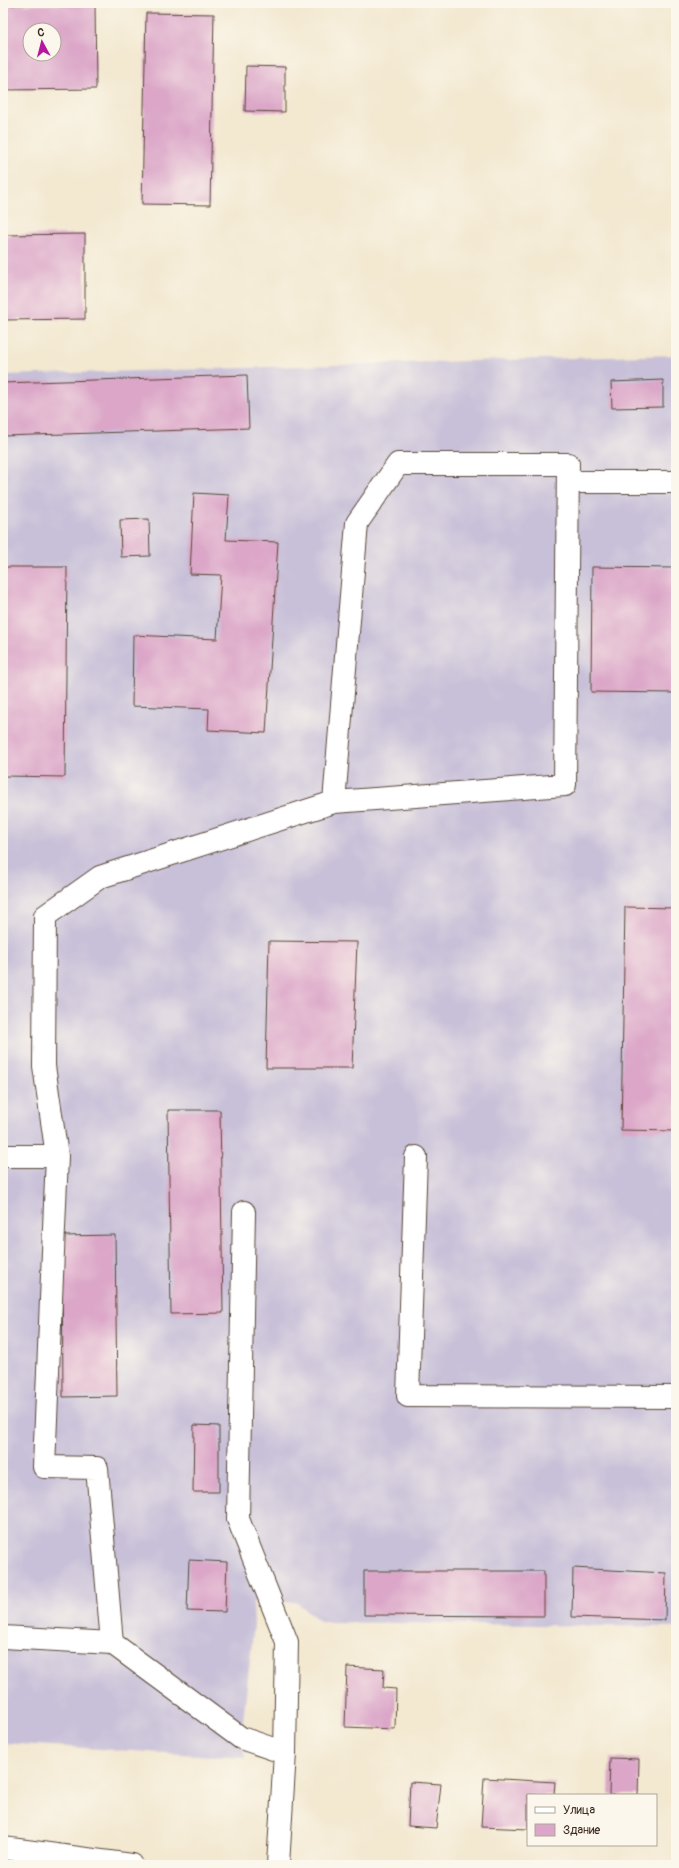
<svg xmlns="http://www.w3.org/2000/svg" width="679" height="1868" viewBox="0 0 679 1868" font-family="Pangolin,sans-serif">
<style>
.industrial{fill:#c8c0d8}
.building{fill:#dba6c8;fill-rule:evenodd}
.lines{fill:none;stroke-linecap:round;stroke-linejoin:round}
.minor-casing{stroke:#574639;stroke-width:24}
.minor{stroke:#fff;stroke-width:22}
</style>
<rect width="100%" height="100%" fill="#fbf7ec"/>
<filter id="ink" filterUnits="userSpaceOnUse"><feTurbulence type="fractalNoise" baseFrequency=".025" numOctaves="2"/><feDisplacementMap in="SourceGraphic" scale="8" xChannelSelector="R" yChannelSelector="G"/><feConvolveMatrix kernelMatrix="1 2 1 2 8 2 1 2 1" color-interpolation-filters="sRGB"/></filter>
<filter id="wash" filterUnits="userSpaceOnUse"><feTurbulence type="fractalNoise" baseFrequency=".012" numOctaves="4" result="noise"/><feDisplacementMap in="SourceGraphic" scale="16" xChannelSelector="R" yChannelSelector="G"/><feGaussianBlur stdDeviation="0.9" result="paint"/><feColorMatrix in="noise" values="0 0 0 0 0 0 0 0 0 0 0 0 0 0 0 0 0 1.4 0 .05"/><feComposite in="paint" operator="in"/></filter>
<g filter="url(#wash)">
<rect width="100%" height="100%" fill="#f3e8d0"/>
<path class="industrial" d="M676 355V1627L321 1622 296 1602H253L254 1625 241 1738 245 1758 3 1743V375Z"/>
<g id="blocks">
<path class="building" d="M95 4 96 89 3 90V5ZM30 30H54V54H30Z
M146 13 214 14 210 205 142 204Z
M246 66 285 67V112L245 111Z
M85 234V319L3 320V235Z
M247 375 249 428 3 436V383Z
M663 380V407L612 408 611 382Z
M194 493 229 495 226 540 278 542 266 733 208 730 209 709 132 706 133 635 217 639 221 575 190 574Z
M149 519 150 556 121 557 120 520Z
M3 567H67L65 777 3 776Z
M592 567 676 568V693L591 692Z
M625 907 676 908V1131L621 1130Z
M269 941 357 942 352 1068H266Z
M168 1110H220L223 1313 171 1314Z
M115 1235 117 1396 63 1397 62 1236Z
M194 1425 219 1426V1492H193Z
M189 1560 227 1562 225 1612 187 1611Z
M573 1568 666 1573 665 1620 572 1617Z
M364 1571H544V1616L364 1615Z
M347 1667 384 1669 383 1688 396 1689 395 1729 345 1727Z
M610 1758 639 1759 638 1795H609Z
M484 1778 555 1782 554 1795H528V1829L481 1827Z
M410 1782 441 1784 436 1828 408 1826Z"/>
</g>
</g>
<g filter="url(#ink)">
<use href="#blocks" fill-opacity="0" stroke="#574639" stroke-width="1"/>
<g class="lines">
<defs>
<path id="minor" d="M568 482H676
M3 1156H57L44 1066 45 916 100 877 334 802 565 785 568 464H398L357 523 334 802
M57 1156 44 1467 97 1468 112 1643
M416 1157 408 1396 676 1397
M244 1212 238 1519 287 1642 285 1753
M3 1637 112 1643 241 1738 285 1753 278 1865
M3 1848 132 1865"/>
</defs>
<use href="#minor" class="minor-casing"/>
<use href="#minor" class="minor"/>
</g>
</g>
<rect width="679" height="1868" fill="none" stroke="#fbf7ec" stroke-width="16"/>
<rect x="527" y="1794" width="130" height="52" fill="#fbf7ec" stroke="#aea59a"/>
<rect x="535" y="1807" width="20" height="6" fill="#ffffff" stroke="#aea59a"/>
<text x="563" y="1814" font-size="12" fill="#3b2a1e">Улица</text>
<rect x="535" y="1824" width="20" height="12" fill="#dba6c8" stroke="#aea59a"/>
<text x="563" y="1834" font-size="12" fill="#3b2a1e">Здание</text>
<g transform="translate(42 42) rotate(353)"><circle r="19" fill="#fbf7ec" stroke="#aea59a"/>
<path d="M0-3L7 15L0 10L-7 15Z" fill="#b5179e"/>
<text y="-6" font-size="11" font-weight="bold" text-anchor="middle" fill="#3b2a1e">С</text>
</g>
</svg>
